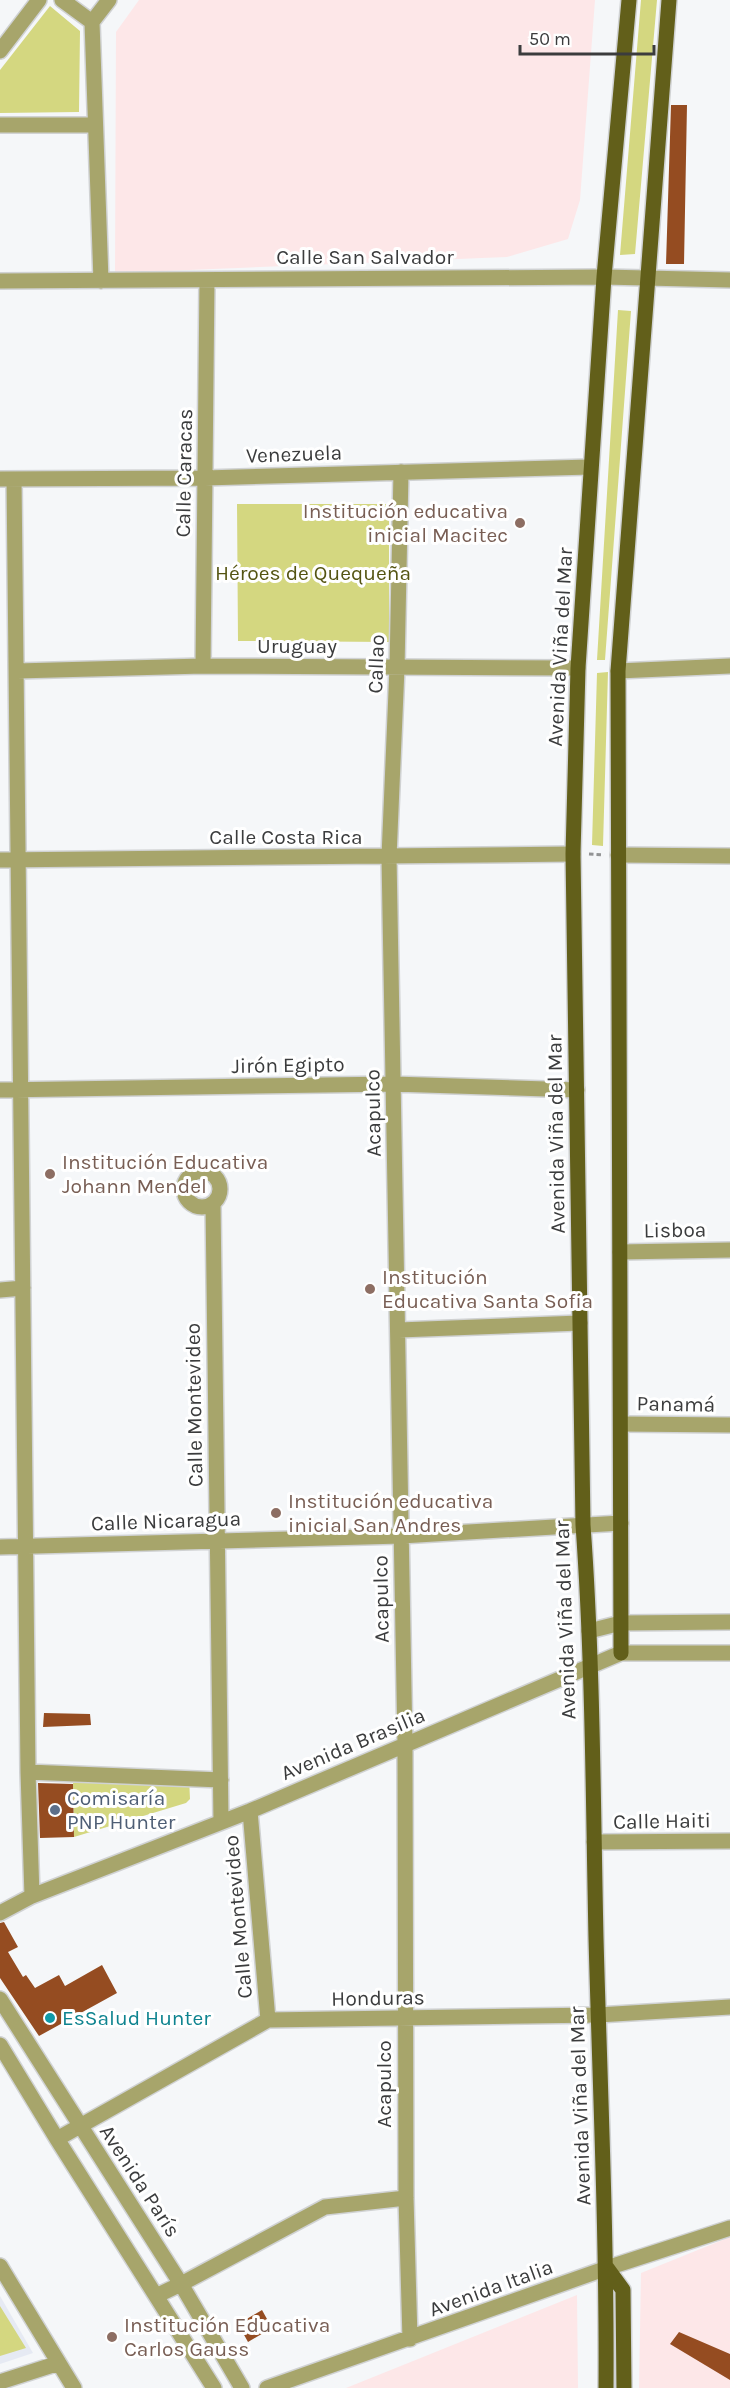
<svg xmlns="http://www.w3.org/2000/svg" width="730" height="2388" viewBox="0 0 730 2388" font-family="Karla,sans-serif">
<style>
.built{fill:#e6eaf3}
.education{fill:#fde7e8}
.green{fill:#d4d780}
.building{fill:#954c21}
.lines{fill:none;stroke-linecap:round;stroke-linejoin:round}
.minor-casing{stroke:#d0d2d3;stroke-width:18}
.major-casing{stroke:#d0d2d3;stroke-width:18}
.path{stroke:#929495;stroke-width:3;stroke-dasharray:4.5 3;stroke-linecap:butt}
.minor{stroke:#a7a56b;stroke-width:15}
.major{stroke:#625f1a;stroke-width:15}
.education-dot{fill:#8d6e63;stroke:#fff;stroke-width:2}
.service-dot{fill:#5c6f8a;stroke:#fff;stroke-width:2}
.culture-dot{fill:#0f9aa8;stroke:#fff;stroke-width:2}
.labels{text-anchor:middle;stroke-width:6;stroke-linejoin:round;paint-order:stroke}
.street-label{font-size:21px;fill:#3b3c3d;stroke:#fff}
.education-label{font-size:21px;fill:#785e54;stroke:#fff;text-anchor:start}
.park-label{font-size:21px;fill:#545412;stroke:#fff}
.service-label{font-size:21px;fill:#4e5e75;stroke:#fff;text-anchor:start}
.culture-label{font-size:21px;fill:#0d838f;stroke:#fff;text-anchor:start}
</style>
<rect width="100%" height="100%" fill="#f5f7f9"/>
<path class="built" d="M0 2296 33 2353 0 2364Z"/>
<path class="education" d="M139 0H595L580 200 568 239 507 257 115 273 116 32Z
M730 2237V2388H639L641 2273Z
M577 2295 578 2388H346Z"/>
<path class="green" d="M641 0H657L635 254 620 255Z
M50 6 80 31 79 112 0 113V70Z
M618 310 631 311 605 660H597Z
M237 504H389V642L238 641Z
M608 672 603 846 592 845 597 673Z
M189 1777 190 1799 186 1803 74 1837 73 1783Z
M0 2306 26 2348 0 2356Z"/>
<path class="building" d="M671 105H687L684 264H666Z
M44 1713 90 1714 91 1725 43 1727Z
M38 1783 73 1784 74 1837 40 1838Z
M4 1922 18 1947 8 1952 23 1977 26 1975 35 1988 59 1975 65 1986 102 1965 117 1993 39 2036 0 1978V1923Z
M262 2310 272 2328 248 2342 238 2324Z
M679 2332 730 2354V2380L670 2344Z"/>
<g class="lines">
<defs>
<path id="minor" d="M62 0 92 22
M92 22 101 281
M92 22 109 0
M0 51 39 0
M0 125H95
M0 281 604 277 730 280
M401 472 397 668 389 857 405 1745 406 2198 410 2339
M0 479 205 478 590 467
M14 479 28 1772 32 1896
M203 666 207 280
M17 671 203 666 578 668
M618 671 730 666
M618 855 730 856
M0 860 573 854
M0 1090 393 1084 577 1090
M184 1189a18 18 0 1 1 36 0a18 18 0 1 1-36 0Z
M213 1204 221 1822
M620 1252 730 1250
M0 1290 23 1288
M399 1330 580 1323
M621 1424 730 1425
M0 1547 401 1536 621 1523
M589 1631 621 1623 730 1622
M28 1772 221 1780
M250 1811 268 2020
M594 1842 730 1841
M0 1913 32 1896 250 1811 621 1653H730
M0 1999 181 2284 242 2388
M0 2045 57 2139 214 2388
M57 2139 268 2020 598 2015 730 2007
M0 2266 74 2388
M156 2296 181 2284 325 2207 406 2198
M0 2382 59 2363
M267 2388 607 2268 730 2228"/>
<path id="major" d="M621 1653 618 671 669 0
M607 2268 623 2290 624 2388
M606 2388C607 2238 600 2088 596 1938 593 1801 593 1662 583 1525L573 854 578 668 604 277 629 0"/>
</defs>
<use href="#minor" class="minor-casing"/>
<use href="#major" class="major-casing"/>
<path class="path" d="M589 854 604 855"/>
<use href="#minor" class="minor"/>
<use href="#major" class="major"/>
</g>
<g class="education-dot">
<circle cx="520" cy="523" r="6"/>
<circle cx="50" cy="1174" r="6"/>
<circle cx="370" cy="1289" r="6"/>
<circle cx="276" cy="1513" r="6"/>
<circle cx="112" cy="2337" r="6"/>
</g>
<circle class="service-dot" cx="55" cy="1810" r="6"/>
<circle class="culture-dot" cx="50" cy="2018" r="6"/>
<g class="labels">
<g class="street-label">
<text x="365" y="264">Calle San Salvador</text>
<text transform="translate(294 454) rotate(-2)" y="7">Venezuela</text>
<text transform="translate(184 473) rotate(-89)" y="7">Calle Caracas</text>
<text x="297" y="653">Uruguay</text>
<text transform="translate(560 647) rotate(-87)" y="7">Avenida Viña del Mar</text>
<text transform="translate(376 664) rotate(-88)" y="7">Callao</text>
<text x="286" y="844">Calle Costa Rica</text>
<text transform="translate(288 1065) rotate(-1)" y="7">Jirón Egipto</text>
<text transform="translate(373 1113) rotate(-91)" y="7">Acapulco</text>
<text transform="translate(556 1134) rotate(-91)" y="7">Avenida Viña del Mar</text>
<text transform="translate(675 1230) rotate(-1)" y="7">Lisboa</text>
<text transform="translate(676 1404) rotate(1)" y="7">Panamá</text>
<text transform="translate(194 1405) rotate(-91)" y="7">Calle Montevideo</text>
<text transform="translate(166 1521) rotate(-2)" y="7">Calle Nicaragua</text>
<text transform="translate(381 1599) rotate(-91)" y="7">Acapulco</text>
<text transform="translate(565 1620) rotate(-92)" y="7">Avenida Viña del Mar</text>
<text transform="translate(353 1744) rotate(-23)" y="7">Avenida Brasilia</text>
<text transform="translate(662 1821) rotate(-1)" y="7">Calle Haiti</text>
<text transform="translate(238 1917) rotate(-95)" y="7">Calle Montevideo</text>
<text transform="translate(378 1998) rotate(-1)" y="7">Honduras</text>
<text transform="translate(384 2084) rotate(-90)" y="7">Acapulco</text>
<text transform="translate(580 2106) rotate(-92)" y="7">Avenida Viña del Mar</text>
<text transform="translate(140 2181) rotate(57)" y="7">Avenida París</text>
<text transform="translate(491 2288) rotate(-20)" y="7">Avenida Italia</text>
</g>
<g class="education-label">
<text x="508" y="518" text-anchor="end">Institución educativa<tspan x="508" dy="24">inicial Macitec</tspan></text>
<text x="62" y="1169">Institución Educativa<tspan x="62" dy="24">Johann Mendel</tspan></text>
<text x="382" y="1284">Institución<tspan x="382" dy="24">Educativa Santa Sofia</tspan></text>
<text x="288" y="1508">Institución educativa<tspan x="288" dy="24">inicial San Andres</tspan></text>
<text x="124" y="2332">Institución Educativa<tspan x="124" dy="24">Carlos Gauss</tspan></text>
</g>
<g class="park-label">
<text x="313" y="580">Héroes de Quequeña</text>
</g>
<g class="service-label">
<text x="67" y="1805">Comisaría<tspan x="67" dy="24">PNP Hunter</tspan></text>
</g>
<g class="culture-label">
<text x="62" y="2025">EsSalud Hunter</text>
</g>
</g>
<path d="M520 45v9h134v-9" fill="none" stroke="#3b3c3d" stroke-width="3"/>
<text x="529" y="45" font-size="18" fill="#3b3c3d" stroke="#ffffff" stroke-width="4.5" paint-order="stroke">50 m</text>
</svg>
